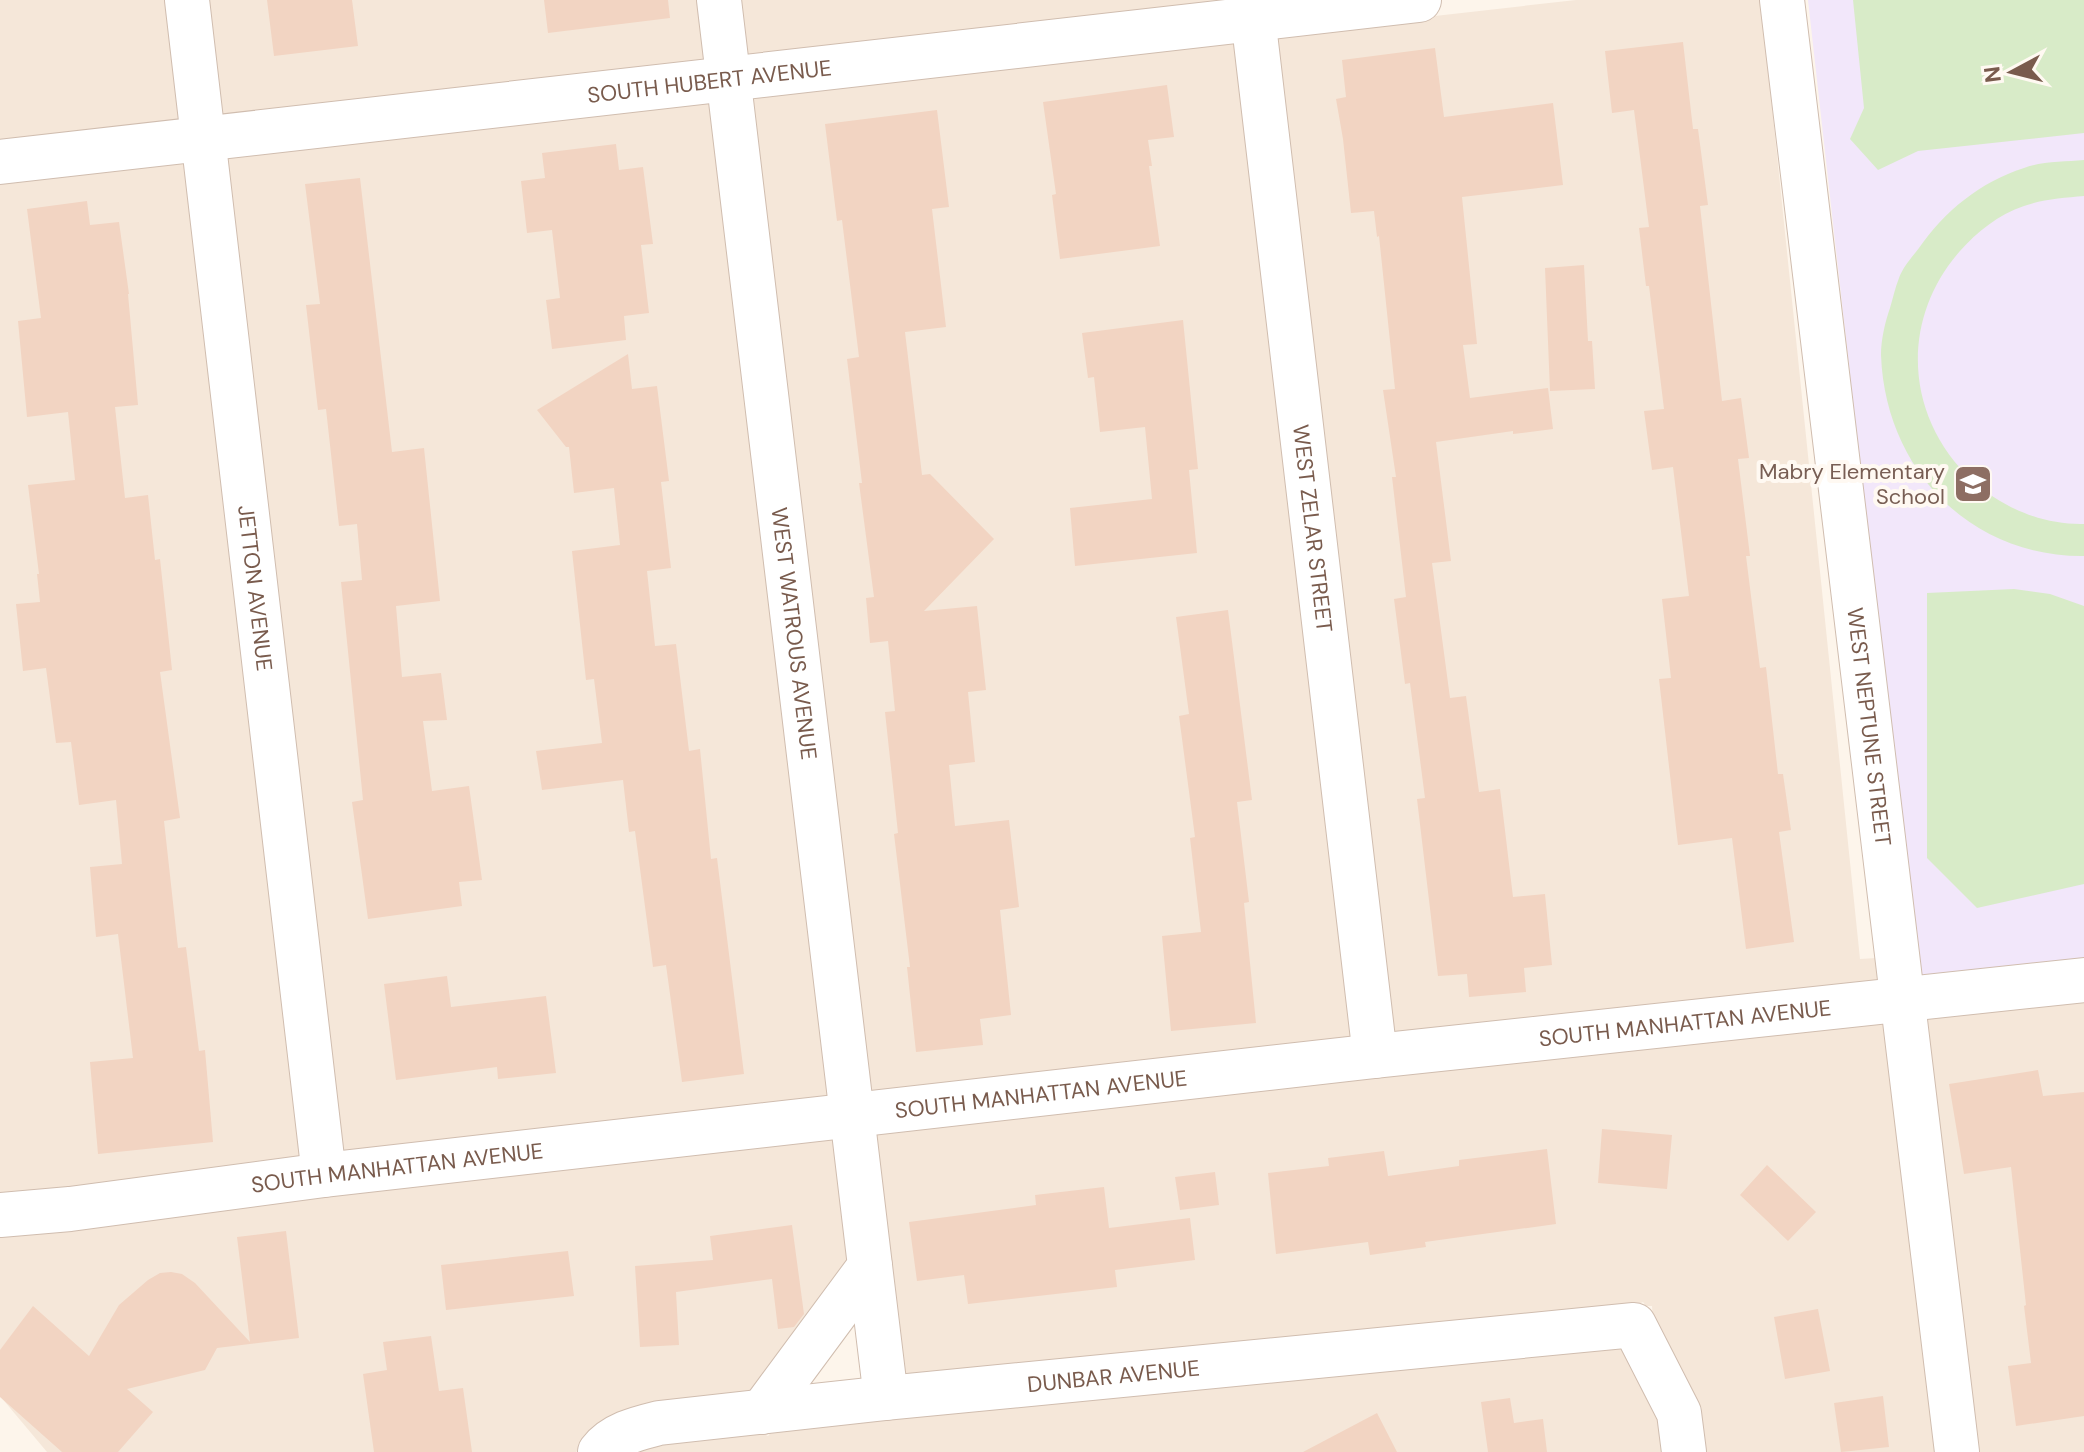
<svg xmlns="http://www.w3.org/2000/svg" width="2084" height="1452" viewBox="0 0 2084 1452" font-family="'DM Sans',sans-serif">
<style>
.residential{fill:#f5e7d9}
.education{fill:#f2e7fa}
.green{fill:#d8ebc8}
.building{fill:#f2d4c2}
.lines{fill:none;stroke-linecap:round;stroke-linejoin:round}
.minor-casing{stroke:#d0bdaf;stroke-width:46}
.minor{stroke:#fff;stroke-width:44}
.labels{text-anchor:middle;stroke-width:8;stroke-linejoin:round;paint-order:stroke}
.street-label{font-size:22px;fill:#795b4d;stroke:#fff9f2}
.education-label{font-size:22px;fill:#785e54;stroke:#fff9f2;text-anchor:end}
</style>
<rect width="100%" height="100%" fill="#fdf5eb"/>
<path class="residential" d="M0 0H167L181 124 0 145Z
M207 0H698L706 64 221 119Z
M739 0H1230L746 59Z
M1576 0H1761L1860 959 1876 958 1879 984 1393 1036 1275 34Z
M1235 39 1353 1040 870 1095 750 94Z
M710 99 830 1100 342 1155 225 155Z
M185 159 302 1160 69 1191 0 1194V181Z
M2084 998V1452H1977L1923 1015Z
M1883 1019 1936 1452H1704L1653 1320 1652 1306H1646L1643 1302 1629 1308 904 1379 874 1131Z
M834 1136 849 1261 751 1395 595 1430 576 1452H47L0 1396V1230Z
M1621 1344 1660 1418 1663 1452H630L642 1445 757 1431 768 1436 774 1429Z"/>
<path class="education" d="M1808 0H2084V968L1919 990Z"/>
<path class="green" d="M1853 0H2084V133L1918 151 1878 170 1850 139 1864 108Z
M2084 160V196C2064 198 2043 199 2024 206 1999 214 1977 232 1960 251 1899 320 1905 419 1973 481 2003 508 2043 525 2084 524V556C1969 557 1885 468 1881 355 1881 340 1885 322 1890 308 1893 298 1895 288 1899 278 1903 267 1912 257 1919 248 1945 211 1980 182 2024 168 2042 161 2065 162 2084 160Z
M2014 589 2050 594 2084 606V884L1977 908 1927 858V593Z"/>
<path class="building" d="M267 0H352L358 46 274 56Z
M544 0H668L670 18 548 33Z
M1683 42 1693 129H1698L1708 205 1700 206 1722 401 1741 398 1749 458 1738 459 1750 556H1746L1760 668 1766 667 1778 774H1783L1791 830 1779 832 1794 942 1746 949 1732 838 1678 845 1659 679 1671 678 1662 599 1689 596 1673 467 1652 470 1644 411 1664 409 1649 286H1646L1639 228 1649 227 1634 110 1612 113 1605 51Z
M1435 48 1444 117 1553 103 1563 185 1462 197 1477 344 1463 345 1470 398 1548 388 1553 429 1513 434V431L1436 442 1451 561 1432 563 1450 698 1466 696 1479 792 1500 789 1513 897 1545 894 1552 965 1524 968 1526 992 1469 997 1467 974 1438 976 1417 799 1425 798 1410 683 1405 684 1394 599 1406 597 1392 477H1396L1383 390 1395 389 1379 236 1377 237 1374 211 1351 213 1343 139 1336 99 1346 97 1342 60Z
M1167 85 1174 137 1148 140 1152 166H1149L1160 246 1060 259 1052 195 1056 194 1043 102Z
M937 110 949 207 932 209 946 327 905 332 922 475 930 474 994 539 924 611 977 606 986 690 968 692 975 762 949 765 955 826 1009 820 1019 907 1000 910 1011 1015 980 1019 983 1045 916 1052 907 967H910L894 834 898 833 885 712 895 711 888 641 870 643 866 598 874 597 859 483H862L847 359 859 357 842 220 837 221 825 124Z
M616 144 619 170 643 167 653 244 641 245 649 313 624 316 626 340 552 349 546 300 560 298 552 230 527 233 521 181 545 178 542 153Z
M360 178 392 452 424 448 440 601 396 606 402 677 441 673 447 720 423 721 432 791 469 786 482 880 459 882 462 906 368 919 352 802 363 800 341 582 362 580 357 524 339 526 326 409 318 410 306 305 320 304 305 184Z
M87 201 90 225 119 222 129 294H128L138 405 115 407 125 498 148 495 155 560 160 559 172 670 160 672 180 818 164 821 178 948 186 947 199 1051 205 1050 213 1142 98 1154 90 1062 133 1058 118 934 96 937 90 867 122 864 116 800 79 805 71 742 56 743 46 668 23 671 16 604 40 602 37 574H39L28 485 75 480 68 412 27 417 18 321 41 318 27 209Z
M1584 265 1588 341H1592L1595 389 1550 391 1545 268Z
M1183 320 1198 469 1189 470 1197 553 1075 566 1070 508 1152 499 1145 427 1100 432 1094 377 1088 378 1082 333Z
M628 354 632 389 657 386 669 481 661 482 671 568 647 571 655 646 676 644 689 751 700 749 711 859 717 858 744 1074 682 1082 666 965 653 967 635 831 629 832 623 780 542 790 536 751 602 743 594 679 586 680 572 551 620 545 614 488 574 493 569 447H566L537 410Z
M1228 610 1252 800 1237 802 1249 902 1244 903 1256 1023 1171 1031 1162 936 1201 932 1190 838 1195 837 1179 716 1189 714 1176 617Z
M447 976 451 1007 546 996 556 1073 498 1079 497 1067 396 1080 384 984Z
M2038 1070 2043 1096 2084 1092V1416L2016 1426 2008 1366 2031 1363 2024 1306 2026 1305 2011 1167 1964 1174 1949 1084Z
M1602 1129 1672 1135 1667 1189 1598 1183Z
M1547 1149 1556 1224 1425 1242 1426 1247 1370 1255 1368 1242 1276 1254 1268 1173 1329 1166 1328 1158 1384 1151 1388 1176 1459 1166V1160Z
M1767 1165 1816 1212 1788 1241 1740 1195Z
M1215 1172 1219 1205 1180 1210 1175 1177Z
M1104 1187 1109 1228 1190 1218 1195 1260 1115 1270 1117 1287 968 1304 964 1275 917 1281 909 1222 1036 1205 1035 1195Z
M792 1225 804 1314 794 1327 778 1329 772 1279 676 1292 679 1345 640 1347 635 1266 713 1260 710 1236Z
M286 1231 299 1338 217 1348 205 1370 127 1389 153 1412 118 1452H62L0 1397V1350L33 1306 89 1356 119 1305 148 1280 160 1273 171 1272 182 1274 195 1283 250 1342 237 1237Z
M568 1251 574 1296 446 1310 441 1265Z
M1818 1309 1830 1371 1785 1379 1774 1317Z
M431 1336 439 1391 463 1388 472 1452H374L363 1374 387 1370 383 1342Z
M1883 1396 1889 1447 1841 1452 1834 1403Z
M1510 1398 1514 1423 1543 1419 1547 1452H1488L1481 1402Z
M1377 1413 1397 1452H1303Z"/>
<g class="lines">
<defs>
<g id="minor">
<path id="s1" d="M187 0 324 1175"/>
<path id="s2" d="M719 0 870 1266 762 1412"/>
<path id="s3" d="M1251 0 1375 1056"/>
<path id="s4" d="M1782 0 1957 1452"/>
<path id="s5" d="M0 162 1419 0"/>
<path id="s6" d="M0 1215 70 1209 324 1175 1375 1056 2084 980"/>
<path d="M870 1266 886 1398"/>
<path id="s7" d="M600 1452C613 1434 639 1428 659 1423L886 1398 1634 1325 1679 1413 1684 1452"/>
</g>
</defs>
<use href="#minor" class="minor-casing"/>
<use href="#minor" class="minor"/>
</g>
<defs>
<symbol id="school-square" viewBox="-11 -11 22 22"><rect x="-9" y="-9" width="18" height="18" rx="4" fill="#8d6e63" stroke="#fff9f2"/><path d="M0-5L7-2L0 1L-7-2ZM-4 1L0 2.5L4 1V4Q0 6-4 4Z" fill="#fff"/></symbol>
</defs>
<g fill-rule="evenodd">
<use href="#school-square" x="1951" y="462" width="44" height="44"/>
</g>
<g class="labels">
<g class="street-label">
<text dy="8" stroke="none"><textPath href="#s5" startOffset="714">SOUTH HUBERT AVENUE</textPath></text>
<text dy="8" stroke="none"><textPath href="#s3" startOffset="532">WEST ZELAR STREET</textPath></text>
<text dy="8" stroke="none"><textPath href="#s1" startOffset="592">JETTON AVENUE</textPath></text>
<text dy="8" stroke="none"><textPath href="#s2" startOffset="638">WEST WATROUS AVENUE</textPath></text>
<text dy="8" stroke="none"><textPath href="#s4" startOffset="732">WEST NEPTUNE STREET</textPath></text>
<text dy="8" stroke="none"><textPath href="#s6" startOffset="1696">SOUTH MANHATTAN AVENUE</textPath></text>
<text dy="8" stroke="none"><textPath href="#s6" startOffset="1048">SOUTH MANHATTAN AVENUE</textPath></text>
<text dy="8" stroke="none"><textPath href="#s6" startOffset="400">SOUTH MANHATTAN AVENUE</textPath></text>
<text dy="8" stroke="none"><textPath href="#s7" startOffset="524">DUNBAR AVENUE</textPath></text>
</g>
<g class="education-label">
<text x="1945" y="479">Mabry Elementary<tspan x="1945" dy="25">School</tspan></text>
</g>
</g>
<g transform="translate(2012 72) rotate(263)" stroke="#fff9f2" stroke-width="6" paint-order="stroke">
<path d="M0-6L14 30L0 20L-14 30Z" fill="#795b4d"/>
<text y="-12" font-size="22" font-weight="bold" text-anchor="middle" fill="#795b4d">N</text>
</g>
</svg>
